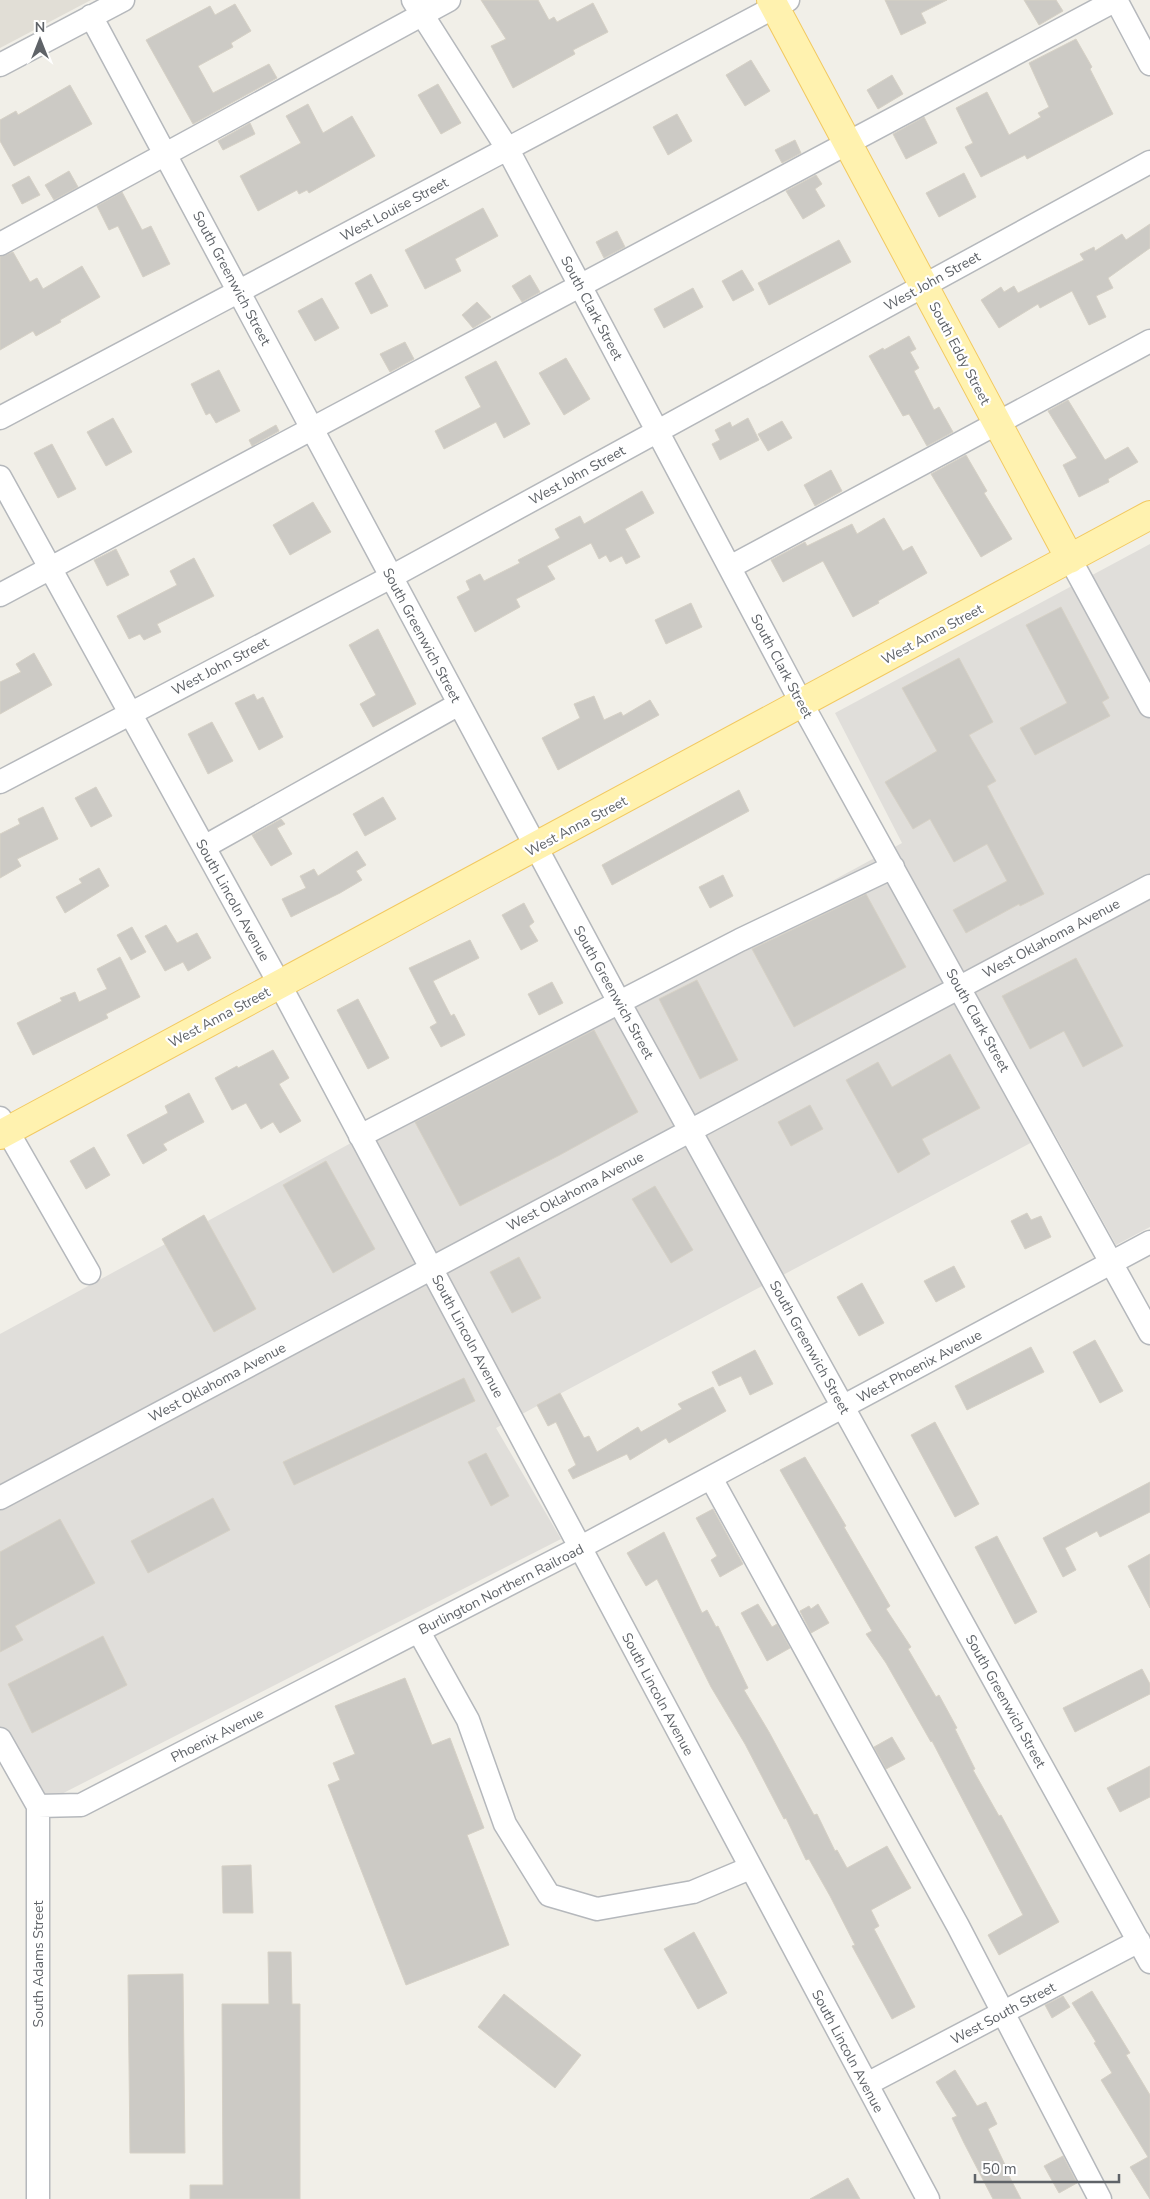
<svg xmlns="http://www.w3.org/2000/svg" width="1150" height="2199" viewBox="0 0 1150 2199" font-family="'Nunito Sans',sans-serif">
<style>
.industrial{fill:#e0deda}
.education{fill:#e1ded6}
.building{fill:#cccac5;stroke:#d6d1c6}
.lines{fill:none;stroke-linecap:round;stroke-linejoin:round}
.minor-casing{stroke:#b5b8bc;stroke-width:25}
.major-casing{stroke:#f2c960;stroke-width:30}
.minor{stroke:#fff;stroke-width:22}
.major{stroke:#fff2af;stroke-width:28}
.labels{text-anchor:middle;stroke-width:4.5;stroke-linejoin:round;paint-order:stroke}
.street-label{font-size:14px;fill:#5f6368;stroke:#fff}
</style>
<rect width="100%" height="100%" fill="#f1efe8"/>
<path class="industrial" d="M1150 544V1227L1116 1245 1053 1131 496 1428 561 1539 38 1806 0 1729V1334L902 843 835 713Z"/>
<path class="education" d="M0 0H91L0 48Z"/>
<path class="building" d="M481 0H538L549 20 554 17 557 22 593 3 608 32 573 50 575 54 513 88 491 46 506 39Z
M885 0H947L921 13 926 23 901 35Z
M1024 0H1056L1063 11 1039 25Z
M235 4 251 31 231 43 233 47 198 66 213 93 269 64 277 78 193 124 146 40 210 6 215 15Z
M1076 39 1092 67 1090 69 1113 114 1027 159 1025 155 981 177 965 147 973 143 956 108 987 92 1009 135 1041 117 1038 113 1049 107 1029 63Z
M751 60 770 91 745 106 726 75Z
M892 75 903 94 878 109 867 90Z
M438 84 461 123 441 134 418 95Z
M70 85 92 124 14 166 0 141V120L16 111 18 115Z
M308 104 323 133 352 116 375 156 309 193 307 190 299 194 297 190 258 211 240 176 301 143 286 116Z
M677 114 692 141 668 155 653 127Z
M924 117 937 143 906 159 893 134Z
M250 123 255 134 223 150 218 141Z
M795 140 801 153 782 163 775 150Z
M69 171 78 187 54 200 45 185Z
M964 173 976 197 939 217 926 193Z
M816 175 822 184 815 189 825 206 803 219 786 191Z
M29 176 40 195 22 204 12 185Z
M122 192 142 230 151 226 170 264 143 277 118 226 109 230 97 206Z
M483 208 498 236 455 259 461 271 425 289 405 250Z
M1150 224V248L1108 278 1113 288 1096 296 1106 317 1089 325 1072 291 1040 308 1038 304 999 328 981 300 1001 287 1004 292 1014 286 1018 293 1084 260 1080 254 1094 247 1095 251 1122 234 1126 240Z
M617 231 625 247 604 258 596 242Z
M839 240 851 262 769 305 758 283Z
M13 252 30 282 37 278 43 289 82 266 100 297 60 320 61 322 36 336 33 331 0 350V257Z
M742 270 754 290 733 301 722 281Z
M371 274 388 306 371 314 355 283Z
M530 275 540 292 522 302 512 286Z
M693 288 703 307 664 328 654 309Z
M322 298 339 328 315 341 298 311Z
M477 302 491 317 473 328 462 315Z
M909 336 916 349 910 352 919 368 914 371 934 410 939 407 953 432 927 446 909 414 903 416 869 356 883 348 884 350Z
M405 342 414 359 390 372 380 354Z
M566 358 590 399 564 415 539 373Z
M496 361 530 424 504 438 496 422 444 449 435 431 481 407 465 377Z
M219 370 240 411 216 423 210 413 206 415 191 384Z
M1068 400 1105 460 1128 447 1138 462 1108 479 1109 482 1079 497 1063 465 1077 458 1048 411Z
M113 418 132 452 106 466 87 432Z
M748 418 759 440 720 460 712 444 720 440 715 430 730 422 732 427Z
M782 421 792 438 768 451 758 434Z
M276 425 279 431 252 446 249 440Z
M52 444 76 489 58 498 34 453Z
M966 455 987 491 984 493 1012 539 981 557 931 474Z
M831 470 842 491 815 506 804 485Z
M642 491 654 513 625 529 640 557 626 564 622 556 610 562 606 555 599 559 591 543 547 566 555 579 516 599 520 607 475 632 457 597 470 590 466 581 480 574 484 581 520 563 518 560 560 538 555 529 580 516 584 524Z
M313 502 331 532 290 555 273 525Z
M884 518 903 551 912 546 927 573 878 601 879 603 853 617 823 561 783 582 771 560 805 542 807 546 852 524 857 534Z
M116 549 129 575 107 586 94 560Z
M194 558 214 596 157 624 161 632 144 640 140 634 129 639 117 616 177 585 170 571Z
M691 603 702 627 666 644 655 620Z
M1061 607 1109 698 1102 702 1110 716 1035 755 1020 728 1067 703 1026 625Z
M378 629 416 704 373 727 360 704 376 695 349 645Z
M34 653 52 685 0 714V682L21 672 16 664Z
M959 658 993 722 969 735 996 781 987 786 1044 894 1020 906 1019 904 966 933 953 910 1007 881 987 844 954 862 930 819 913 829 885 782 937 751 902 688Z
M254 694 257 700 263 697 283 737 259 750 235 703Z
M594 696 604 720 621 712 623 716 650 700 659 715 558 770 542 738 580 718 574 704Z
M212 722 233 761 208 774 188 734Z
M96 787 112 816 91 827 75 798Z
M739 790 749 811 612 885 602 865Z
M383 797 396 819 365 836 353 814Z
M43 807 58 839 17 859 21 866 0 878V834L20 824 18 819Z
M281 819 285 824 277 828 292 854 271 866 252 835Z
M357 851 366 865 356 871 362 880 340 893 291 917 282 899 306 888 300 876 314 869 318 876Z
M99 868 109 886 65 913 56 897 82 883 79 879Z
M723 875 733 896 710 908 699 887Z
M866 894 906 967 794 1027 752 949Z
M524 903 534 922 529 926 538 941 521 950 502 915Z
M166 925 177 943 197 933 211 958 188 971 183 962 165 971 145 936Z
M132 927 146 952 131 960 117 935Z
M470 940 479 958 433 981 451 1016 454 1014 465 1035 441 1047 430 1027 437 1023 409 968Z
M120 957 140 997 106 1014 108 1018 33 1055 17 1023 62 1001 60 998 75 992 79 1002 107 989 97 969Z
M1076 958 1123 1046 1083 1067 1064 1031 1030 1049 1002 996Z
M697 980 738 1060 700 1079 659 999Z
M552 982 563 1003 539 1015 528 994Z
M358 999 389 1058 368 1069 337 1010Z
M594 1030 638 1112 558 1156 460 1206 415 1122Z
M273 1050 289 1078 279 1084 301 1121 280 1133 273 1122 261 1129 246 1103 232 1110 215 1078 237 1066 238 1068Z
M950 1054 980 1108 922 1139 930 1154 898 1173 846 1080 878 1062 892 1087Z
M189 1093 204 1122 163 1144 167 1150 143 1164 127 1135 168 1113 165 1106Z
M810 1105 823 1129 791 1146 778 1122Z
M94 1147 110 1175 86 1189 70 1161Z
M326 1161 375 1249 333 1273 283 1185Z
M655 1186 693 1250 671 1263 632 1199Z
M1027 1213 1031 1220 1041 1216 1051 1237 1025 1249 1011 1221Z
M204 1215 256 1309 214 1332 162 1239Z
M519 1257 541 1298 512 1313 490 1272Z
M954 1266 965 1287 936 1302 924 1281Z
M862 1283 884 1323 859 1336 837 1297Z
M1095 1340 1123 1391 1100 1403 1073 1352Z
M1031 1347 1044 1372 967 1410 955 1386Z
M755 1350 773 1384 750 1395 741 1376 719 1386 712 1372Z
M464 1378 475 1401 294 1485 283 1462Z
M713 1387 726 1411 669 1443 666 1438 630 1460 627 1454 573 1479 568 1470 576 1465 556 1422 548 1426 537 1405 560 1393 584 1438 589 1436 597 1452 638 1427 641 1432 682 1409 678 1404Z
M935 1422 979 1504 955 1517 911 1435Z
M486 1453 509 1496 491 1506 468 1462Z
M805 1457 846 1526 844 1527 890 1606 886 1609 911 1647 908 1649 936 1697 939 1695 957 1728 955 1729 975 1769 973 1770 999 1816 1001 1815 1059 1922 999 1955 988 1935 1023 1915 932 1741 931 1742 886 1663 866 1634 872 1631 780 1470Z
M1150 1482V1512L1100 1537 1097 1531 1065 1548 1076 1570 1063 1577 1043 1538Z
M213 1498 230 1530 148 1573 131 1541Z
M713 1509 743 1564 720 1577 711 1560 717 1556 696 1518Z
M60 1519 95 1583 15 1626 23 1640 0 1652V1552Z
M664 1532 702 1613 707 1610 716 1627 718 1626 748 1688 744 1690 769 1732 814 1815 817 1814 835 1851 837 1850 847 1868 887 1846 911 1888 871 1910 879 1926 874 1929 915 2007 892 2019 852 1946 855 1945 830 1896 809 1859 806 1860 786 1818 784 1819 745 1744 711 1687 657 1579 646 1586 627 1553Z
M997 1536 1037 1612 1015 1624 975 1547Z
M1150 1554V1608L1128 1566Z
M758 1604 772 1627 777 1624 790 1648 767 1661 741 1613Z
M818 1604 829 1623 811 1633 800 1611 809 1606 811 1609Z
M103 1636 127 1685 32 1733 8 1684Z
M1142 1669 1150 1684V1694L1075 1732 1063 1708Z
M405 1678 432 1745 450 1738 484 1828 467 1835 509 1945 406 1985 328 1785 340 1780 333 1763 355 1754 335 1706Z
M892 1737 905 1759 886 1769 874 1747Z
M1150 1766V1797L1120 1812 1107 1788Z
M251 1865 253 1913H223L222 1866Z
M694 1932 727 1993 698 2009 664 1949Z
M268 1952H291L292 2004H300V2199H190V2185H223L222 2004H269Z
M183 1974 185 2153H130L128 1975Z
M1092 1991 1130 2053 1126 2055 1150 2095V2199L1130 2167 1148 2157 1101 2080 1112 2073 1094 2043 1096 2042 1072 2003Z
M504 1994 581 2055 555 2088 478 2027Z
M1063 1996 1070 2007 1052 2018 1045 2005Z
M955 2070 977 2106 986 2102 997 2124 988 2129 1008 2171 1007 2172 1021 2199H993L964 2143 952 2118 957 2116 936 2082Z
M1063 2156 1077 2183 1059 2193 1044 2166Z
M848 2178 860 2199H810Z"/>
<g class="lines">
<defs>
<path id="minor" d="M413 0 507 148 802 704 1150 1333
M1116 0 1150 64
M91 16 619 1002 1150 1962
M0 65 123 0
M0 244 449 0
M0 418 788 0
M0 477 280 985 928 2199
M1070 559 1150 706
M730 567 1150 341
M0 595 1116 0
M0 782 391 577 1150 162
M204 847 459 704
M0 1118 89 1273
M360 1136 740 940 893 867
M711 1478 958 1926 1100 2199
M0 1498 1150 886
M419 1632 468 1720 505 1824 549 1895 597 1909 693 1892 750 1868
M0 1739 38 1806V2199
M38 1806 81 1805 581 1547 1150 1242
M867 2084 1139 1941"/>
<path id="major" d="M771 0 1070 559
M0 1135 1150 515"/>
</defs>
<use href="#minor" class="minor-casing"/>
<use href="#major" class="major-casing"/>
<use href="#minor" class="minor"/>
<use href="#major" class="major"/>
</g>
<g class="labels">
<g class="street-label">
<text transform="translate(394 209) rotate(-28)" y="5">West Louise Street</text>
<text transform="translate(232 278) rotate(62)" y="5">South Greenwich Street</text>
<text transform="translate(932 281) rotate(-29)" y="5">West John Street</text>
<text transform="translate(592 308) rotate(62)" y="5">South Clark Street</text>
<text transform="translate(960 353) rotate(62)" y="5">South Eddy Street</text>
<text transform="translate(577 475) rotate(-29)" y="5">West John Street</text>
<text transform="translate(932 634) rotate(-28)" y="5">West Anna Street</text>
<text transform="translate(422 635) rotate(62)" y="5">South Greenwich Street</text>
<text transform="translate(220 666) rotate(-28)" y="5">West John Street</text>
<text transform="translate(782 666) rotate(62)" y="5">South Clark Street</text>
<text transform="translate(576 826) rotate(-28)" y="5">West Anna Street</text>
<text transform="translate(233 900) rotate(61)" y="5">South Lincoln Avenue</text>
<text transform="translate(1051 938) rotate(-28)" y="5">West Oklahoma Avenue</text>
<text transform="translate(614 992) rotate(61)" y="5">South Greenwich Street</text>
<text transform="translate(219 1017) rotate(-28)" y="5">West Anna Street</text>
<text transform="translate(978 1020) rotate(61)" y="5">South Clark Street</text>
<text transform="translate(575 1191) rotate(-28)" y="5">West Oklahoma Avenue</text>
<text transform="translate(468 1336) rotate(62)" y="5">South Lincoln Avenue</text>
<text transform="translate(810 1347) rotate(61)" y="5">South Greenwich Street</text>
<text transform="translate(919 1366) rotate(-28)" y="5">West Phoenix Avenue</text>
<text transform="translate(217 1382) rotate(-28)" y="5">West Oklahoma Avenue</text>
<text transform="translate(501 1589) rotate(-27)" y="5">Burlington Northern Railroad</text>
<text transform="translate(658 1694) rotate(62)" y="5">South Lincoln Avenue</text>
<text transform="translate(1006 1701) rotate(61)" y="5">South Greenwich Street</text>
<text transform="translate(217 1735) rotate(-27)" y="5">Phoenix Avenue</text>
<text transform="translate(38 1964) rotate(-90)" y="5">South Adams Street</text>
<text transform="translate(1003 2013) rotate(-28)" y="5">West South Street</text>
<text transform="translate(848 2051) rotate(62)" y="5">South Lincoln Avenue</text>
</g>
</g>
<g transform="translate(40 40)" stroke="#ffffff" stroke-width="4" paint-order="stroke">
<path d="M0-4L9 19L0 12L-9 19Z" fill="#5f6368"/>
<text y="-8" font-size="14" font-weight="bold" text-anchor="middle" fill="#5f6368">N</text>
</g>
<path d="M975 2174v8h144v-8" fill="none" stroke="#5f6368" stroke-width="2.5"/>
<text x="982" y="2174" font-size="15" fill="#5f6368" stroke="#ffffff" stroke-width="4" paint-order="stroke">50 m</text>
</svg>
